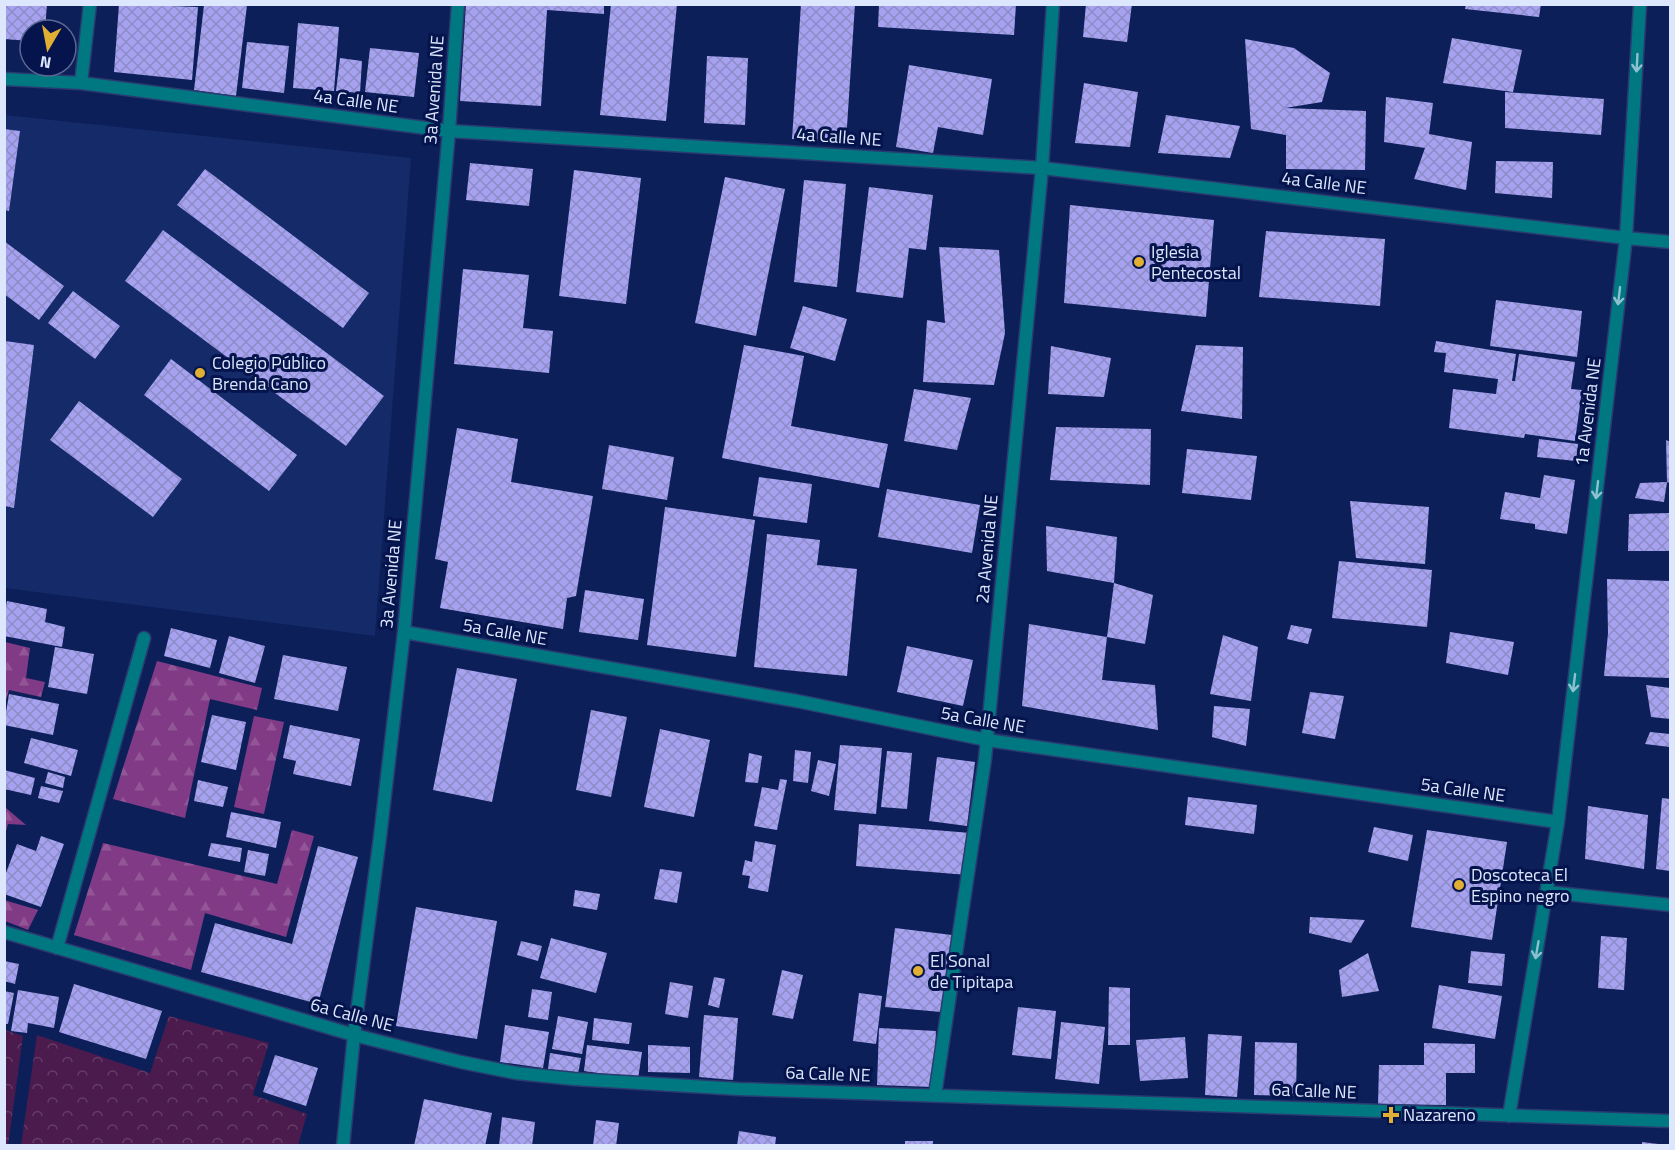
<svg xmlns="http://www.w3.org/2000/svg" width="1675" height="1150" viewBox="0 0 1675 1150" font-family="'Titillium Web',sans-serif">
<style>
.built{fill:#142a69}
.forest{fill:url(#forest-firs)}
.park{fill:url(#park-crowns)}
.building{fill:url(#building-cross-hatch)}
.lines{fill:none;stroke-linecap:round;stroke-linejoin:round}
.minor-casing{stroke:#293b70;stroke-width:15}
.tertiary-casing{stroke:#293b70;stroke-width:15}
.minor{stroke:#007882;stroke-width:12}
.tertiary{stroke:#007882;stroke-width:12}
.oneway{stroke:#8fc0d1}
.poi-dot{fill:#e1af34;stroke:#05144d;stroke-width:2}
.labels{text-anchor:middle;stroke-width:6;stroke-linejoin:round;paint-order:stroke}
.street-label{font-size:18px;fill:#dce6fc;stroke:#05144d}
.poi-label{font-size:18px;fill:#dce6fc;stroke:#05144d;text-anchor:start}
</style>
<defs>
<pattern id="forest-firs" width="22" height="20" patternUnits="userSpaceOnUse" patternTransform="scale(1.5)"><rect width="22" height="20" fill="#813a85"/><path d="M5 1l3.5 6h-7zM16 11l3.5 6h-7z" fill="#925697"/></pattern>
<pattern id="park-crowns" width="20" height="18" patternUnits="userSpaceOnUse" patternTransform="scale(1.5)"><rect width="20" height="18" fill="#4a1b4c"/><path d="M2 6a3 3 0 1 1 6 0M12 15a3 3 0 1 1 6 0" fill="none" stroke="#643c67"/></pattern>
<pattern id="building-cross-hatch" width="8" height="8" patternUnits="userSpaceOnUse" patternTransform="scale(1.5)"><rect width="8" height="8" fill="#a6a2f0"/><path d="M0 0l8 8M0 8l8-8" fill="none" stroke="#8d8bc7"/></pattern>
</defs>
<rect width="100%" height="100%" fill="#0c1f59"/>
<path class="built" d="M5 115 411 158 375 636 5 588Z"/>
<path class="forest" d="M5 642 30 648 26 678 45 682 41 697 9 690 5 703Z
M157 661 262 688 257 710 210 699 185 818 113 799Z
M254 716 284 722 264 814 234 807Z
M5 807 6 808 26 825 8 824 5 835Z
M292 830 314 836 286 937 205 913 191 970 74 935 103 843 277 884Z
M4 900 38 910 28 930 5 921Z"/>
<path class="park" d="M169 1016 269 1043 253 1095 307 1114 298 1145H21L37 1035 150 1073Z
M5 1030 23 1036 8 1146 4 1145Z"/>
<path class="building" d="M4 4H47L45 30H30V41L4 39Z
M119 4 198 7 192 80 114 72Z
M466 4H604V14L547 10 541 106 460 101Z
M611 4H677L666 121 600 115Z
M801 4H855L846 142 792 139Z
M879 4H1016L1014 35 878 27Z
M1086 4H1132L1127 42 1083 37Z
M1466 4H1541L1539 17 1465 9Z
M204 5H247L236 96 194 90Z
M298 23 339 27 334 91 293 88Z
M1452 38 1522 50 1513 92 1443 83Z
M1245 39 1294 48 1330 73 1322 102 1285 108 1366 111 1365 170 1286 169V135L1251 129Z
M247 42 289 46 284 93 242 88Z
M370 48 419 53 414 97 365 92Z
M707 56 748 58 745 125 704 123Z
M340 58 362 61 360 93 336 91Z
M909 65 992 79 983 135 938 127 933 153 896 147Z
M1084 83 1138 92 1130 147 1075 143Z
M1505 92 1604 99 1601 135 1505 128Z
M1386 97 1433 103 1429 134 1472 142 1466 190 1414 179 1425 148 1384 142Z
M1166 115 1240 126 1230 158 1158 153Z
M4 129 20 131 9 211 4 210Z
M1496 161 1553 162 1552 198 1495 193Z
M470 163 533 169 529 206 466 200Z
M205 169 369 293 343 328 177 205Z
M574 170 641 178 626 304 559 296Z
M725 177 785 189 756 336 695 323Z
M804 180 846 184 837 287 794 282Z
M869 187 933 195 926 250 909 248 903 298 856 292Z
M1070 205 1214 220 1206 317 1064 303Z
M163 230 384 396 346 446 125 281Z
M1266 231 1385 239 1380 306 1259 297Z
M4 241 64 286 39 320 4 294Z
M939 247 999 250 1005 333 994 385 923 382 927 320 945 323Z
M463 269 529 275 523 328 553 331 549 373 454 364Z
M73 291 120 326 95 359 48 323Z
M1496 300 1582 311 1577 357 1490 346Z
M803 306 847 319 835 361 790 348Z
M5 341 34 345 14 508 5 506Z
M1436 341 1516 354 1512 381H1515L1519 354 1575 362 1571 389 1582 390 1575 441 1525 434 1524 438 1449 428 1453 389 1496 394 1498 379 1444 372 1446 353 1434 352Z
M744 345 804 356 791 426 888 444 879 488 722 458Z
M1196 345 1243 347 1242 419 1181 411Z
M1051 346 1111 358 1104 397 1048 394Z
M171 359 297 455 269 491 144 395Z
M914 389 971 398 957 450 904 441Z
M79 401 182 479 153 517 50 440Z
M1056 427 1151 429 1150 485 1050 480Z
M457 428 518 439 511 482 593 496 576 596 567 598 563 629 440 608 448 562 435 559Z
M1539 439 1578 444 1576 461 1537 457Z
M1666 440 1670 442V483L1667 482Z
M609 445 674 457 667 500 602 489Z
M1187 449 1257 456 1251 500 1182 493Z
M1544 475 1575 480 1567 534 1535 529V524L1500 519 1505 492 1540 498Z
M759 477 812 484 807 523 753 516Z
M1667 482 1664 502 1635 498 1640 483Z
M887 489 980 505 972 553 878 537Z
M1350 501 1429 507 1425 564 1356 558Z
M665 507 755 520 736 657 647 645Z
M1670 513V551H1628L1629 514Z
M1046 526 1117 537 1114 583 1047 571Z
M767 534 820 540 817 565 857 569 847 676 754 667Z
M1339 561 1432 570 1427 627 1332 618Z
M1607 579 1670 581V678L1604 676 1608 633Z
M1114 583 1153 595 1145 644 1107 637Z
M585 590 644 599 638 640 579 632Z
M7 601 47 609 45 622 65 627 62 647 4 636V615Z
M1029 624 1107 637 1102 680 1155 685 1158 730 1022 706Z
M1291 625 1312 629 1308 644 1287 639Z
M171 628 217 640 210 668 164 656Z
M1450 632 1514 642 1508 675 1446 663Z
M1223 635 1258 647 1251 701 1210 694Z
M229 636 265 646 255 683 219 673Z
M907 646 973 660 963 706 897 692Z
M55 647 94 654 87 694 48 687Z
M283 655 347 667 338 711 274 699Z
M457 668 517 679 492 802 433 790Z
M1646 685 1670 688V719L1651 717Z
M1310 692 1344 696 1335 739 1302 733Z
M9 694 59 704 53 735 4 725Z
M1214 706 1250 709 1246 746 1212 737Z
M591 710 627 717 611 797 576 790Z
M212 715 246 722 236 770 201 762Z
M290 725 360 739 351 786 293 774 296 761 283 758Z
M660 729 710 740 694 817 644 807Z
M1650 732 1670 734V747L1645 744Z
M31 738 78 750 71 776 24 763Z
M840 745 882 748 876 814 834 810Z
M795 750 811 752 808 783 793 781Z
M887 751 912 753 907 809 881 807Z
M749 753 762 756 758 783 745 782Z
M937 757 975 762 967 826 929 821Z
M818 760 836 764 829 796 811 791Z
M4 770 35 778 31 795 4 789Z
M48 772 65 777 63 788 45 783Z
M780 779 787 780 777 830 754 826 762 787 778 790Z
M198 780 228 787 223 807 194 801Z
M41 786 63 791 59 803 38 798Z
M1188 797 1257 805 1254 834 1185 825Z
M1662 798 1670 799V871L1656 869Z
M1588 806 1648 815 1644 869 1585 859Z
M231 812 281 822 276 848 226 837Z
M859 824 971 833 968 875 856 866Z
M1374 827 1413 835 1408 861 1368 852Z
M1427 830 1507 842 1492 940 1411 927Z
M41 836 64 844 41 907 4 894V878L17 844 36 851Z
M755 841 776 845 768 892 748 888 750 876 742 875 745 860 752 862Z
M211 843 242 848 240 862 208 856Z
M318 846 358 857 318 1004 201 972 215 923 292 944Z
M248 850 269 854 265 876 244 872Z
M660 869 682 872 677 903 654 899Z
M575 890 600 894 597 910 573 906Z
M416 907 497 921 477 1039 396 1026Z
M1310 917 1365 920 1351 943 1309 933Z
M895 928 952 935 941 1012 885 1007Z
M1601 936 1627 938 1624 990 1598 988Z
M551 938 607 953 596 993 540 978Z
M521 941 542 946 538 961 517 955Z
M1471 951 1505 954 1502 986 1468 983Z
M1368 953 1379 991 1342 997 1339 970Z
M4 961 19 964 15 984 4 981Z
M782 970 803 975 793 1019 772 1015Z
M714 977 725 979 719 1008 708 1005Z
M670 982 693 986 688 1018 665 1014Z
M74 984 162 1011 146 1059 59 1032Z
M1439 985 1502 996 1495 1039 1432 1028Z
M1109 987 1130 988V1045H1108Z
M532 989 552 992 548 1020 528 1017Z
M18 990 59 997 54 1028 28 1023 27 1033 11 1031Z
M4 991 14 993 8 1024H4Z
M859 993 882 996 876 1044 853 1041Z
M1018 1007 1056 1011 1051 1059 1012 1055Z
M704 1015 738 1018 733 1080 699 1077Z
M558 1016 588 1022 582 1054 552 1049Z
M594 1018 632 1023 629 1044 592 1040Z
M1061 1022 1105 1027 1099 1084 1055 1079Z
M505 1025 549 1032 543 1068 500 1062Z
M879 1028 936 1031 933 1087 877 1085Z
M1208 1034 1242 1036 1237 1097 1205 1095Z
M1185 1037 1188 1078 1140 1081 1136 1040Z
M1255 1042 1297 1043 1296 1096 1254 1095Z
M1424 1043 1475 1044V1073H1446V1105L1378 1104 1379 1065H1424Z
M587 1045 642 1052 638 1079 584 1071Z
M648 1045 690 1047V1073L648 1072Z
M550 1053 581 1058 578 1074 548 1069Z
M275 1055 318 1068 306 1106 263 1092Z
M424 1099 492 1113 485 1146H414Z
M502 1117 535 1122 532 1146H499Z
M596 1120 619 1123 616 1146H593Z
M739 1131 776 1137 775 1146H737Z
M905 1141H933V1146H905Z
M1642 1142 1658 1144V1146H1642Z"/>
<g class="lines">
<defs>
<path id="minor" d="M4 79 81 83 449 131 1042 168 1626 238 1558 822 1509 1116
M81 83 90 4
M404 632 797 701 987 740 1558 822
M1547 892 1670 905
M4 932 354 1035 461 1062 516 1073 574 1079 739 1089 1670 1121
M57 948 144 638
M935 1095 985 759 1042 168 1053 4
M343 1146 354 1035 380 837 404 632 449 131 458 4"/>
<path id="tertiary" d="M1640 4 1626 238 1670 242"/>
</defs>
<use href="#minor" class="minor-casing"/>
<use href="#tertiary" class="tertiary-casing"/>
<use href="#minor" class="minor"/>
<use href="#tertiary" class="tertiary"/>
</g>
<defs><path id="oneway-shaft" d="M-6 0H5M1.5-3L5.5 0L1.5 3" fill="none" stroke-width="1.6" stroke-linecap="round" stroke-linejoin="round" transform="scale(1.5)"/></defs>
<g class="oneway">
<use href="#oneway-shaft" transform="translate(1637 63) rotate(93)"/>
<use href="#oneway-shaft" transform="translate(1619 296) rotate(97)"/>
<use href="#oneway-shaft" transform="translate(1597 490) rotate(97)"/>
<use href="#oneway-shaft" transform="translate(1574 683) rotate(97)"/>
<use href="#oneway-shaft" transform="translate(1537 950) rotate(100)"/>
</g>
<g class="poi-dot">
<circle cx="1139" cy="262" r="6"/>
<circle cx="200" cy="373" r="6"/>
<circle cx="1459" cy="885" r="6"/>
<circle cx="918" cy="971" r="6"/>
<path d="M1388 1106h6v6h6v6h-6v6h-6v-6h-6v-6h6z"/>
</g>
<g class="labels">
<g class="street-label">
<text transform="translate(434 90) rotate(-86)" y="6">3a Avenida NE</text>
<text transform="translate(356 101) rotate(8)" y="6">4a Calle NE</text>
<text transform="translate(839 137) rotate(4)" y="6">4a Calle NE</text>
<text transform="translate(1324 183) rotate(7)" y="6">4a Calle NE</text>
<text transform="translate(1588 412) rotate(-83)" y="6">1a Avenida NE</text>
<text transform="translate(987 549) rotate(-85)" y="6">2a Avenida NE</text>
<text transform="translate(391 574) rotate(-85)" y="6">3a Avenida NE</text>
<text transform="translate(505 632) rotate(10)" y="6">5a Calle NE</text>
<text transform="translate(983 720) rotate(10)" y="6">5a Calle NE</text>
<text transform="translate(1463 790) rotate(8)" y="6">5a Calle NE</text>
<text transform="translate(352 1015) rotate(15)" y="6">6a Calle NE</text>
<text transform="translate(828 1074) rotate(2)" y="6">6a Calle NE</text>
<text transform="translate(1314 1091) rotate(2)" y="6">6a Calle NE</text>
</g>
<g class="poi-label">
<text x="1151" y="258">Iglesia<tspan x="1151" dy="21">Pentecostal</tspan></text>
<text x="212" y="369">Colegio Público<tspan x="212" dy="21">Brenda Cano</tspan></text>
<text x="1471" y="881">Doscoteca El<tspan x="1471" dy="21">Espino negro</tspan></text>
<text x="930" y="967">El Sonal<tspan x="930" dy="21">de Tipitapa</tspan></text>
<text x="1403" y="1121">Nazareno</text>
</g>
</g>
<rect width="1675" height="1150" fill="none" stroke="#dce6fc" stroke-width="12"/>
<g transform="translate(48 48) rotate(190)"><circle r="28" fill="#05144d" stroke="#5b6893" stroke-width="1.5"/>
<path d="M0-4.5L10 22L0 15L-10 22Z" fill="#e1af34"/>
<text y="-9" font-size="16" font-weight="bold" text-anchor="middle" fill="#dce6fc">N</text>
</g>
</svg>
